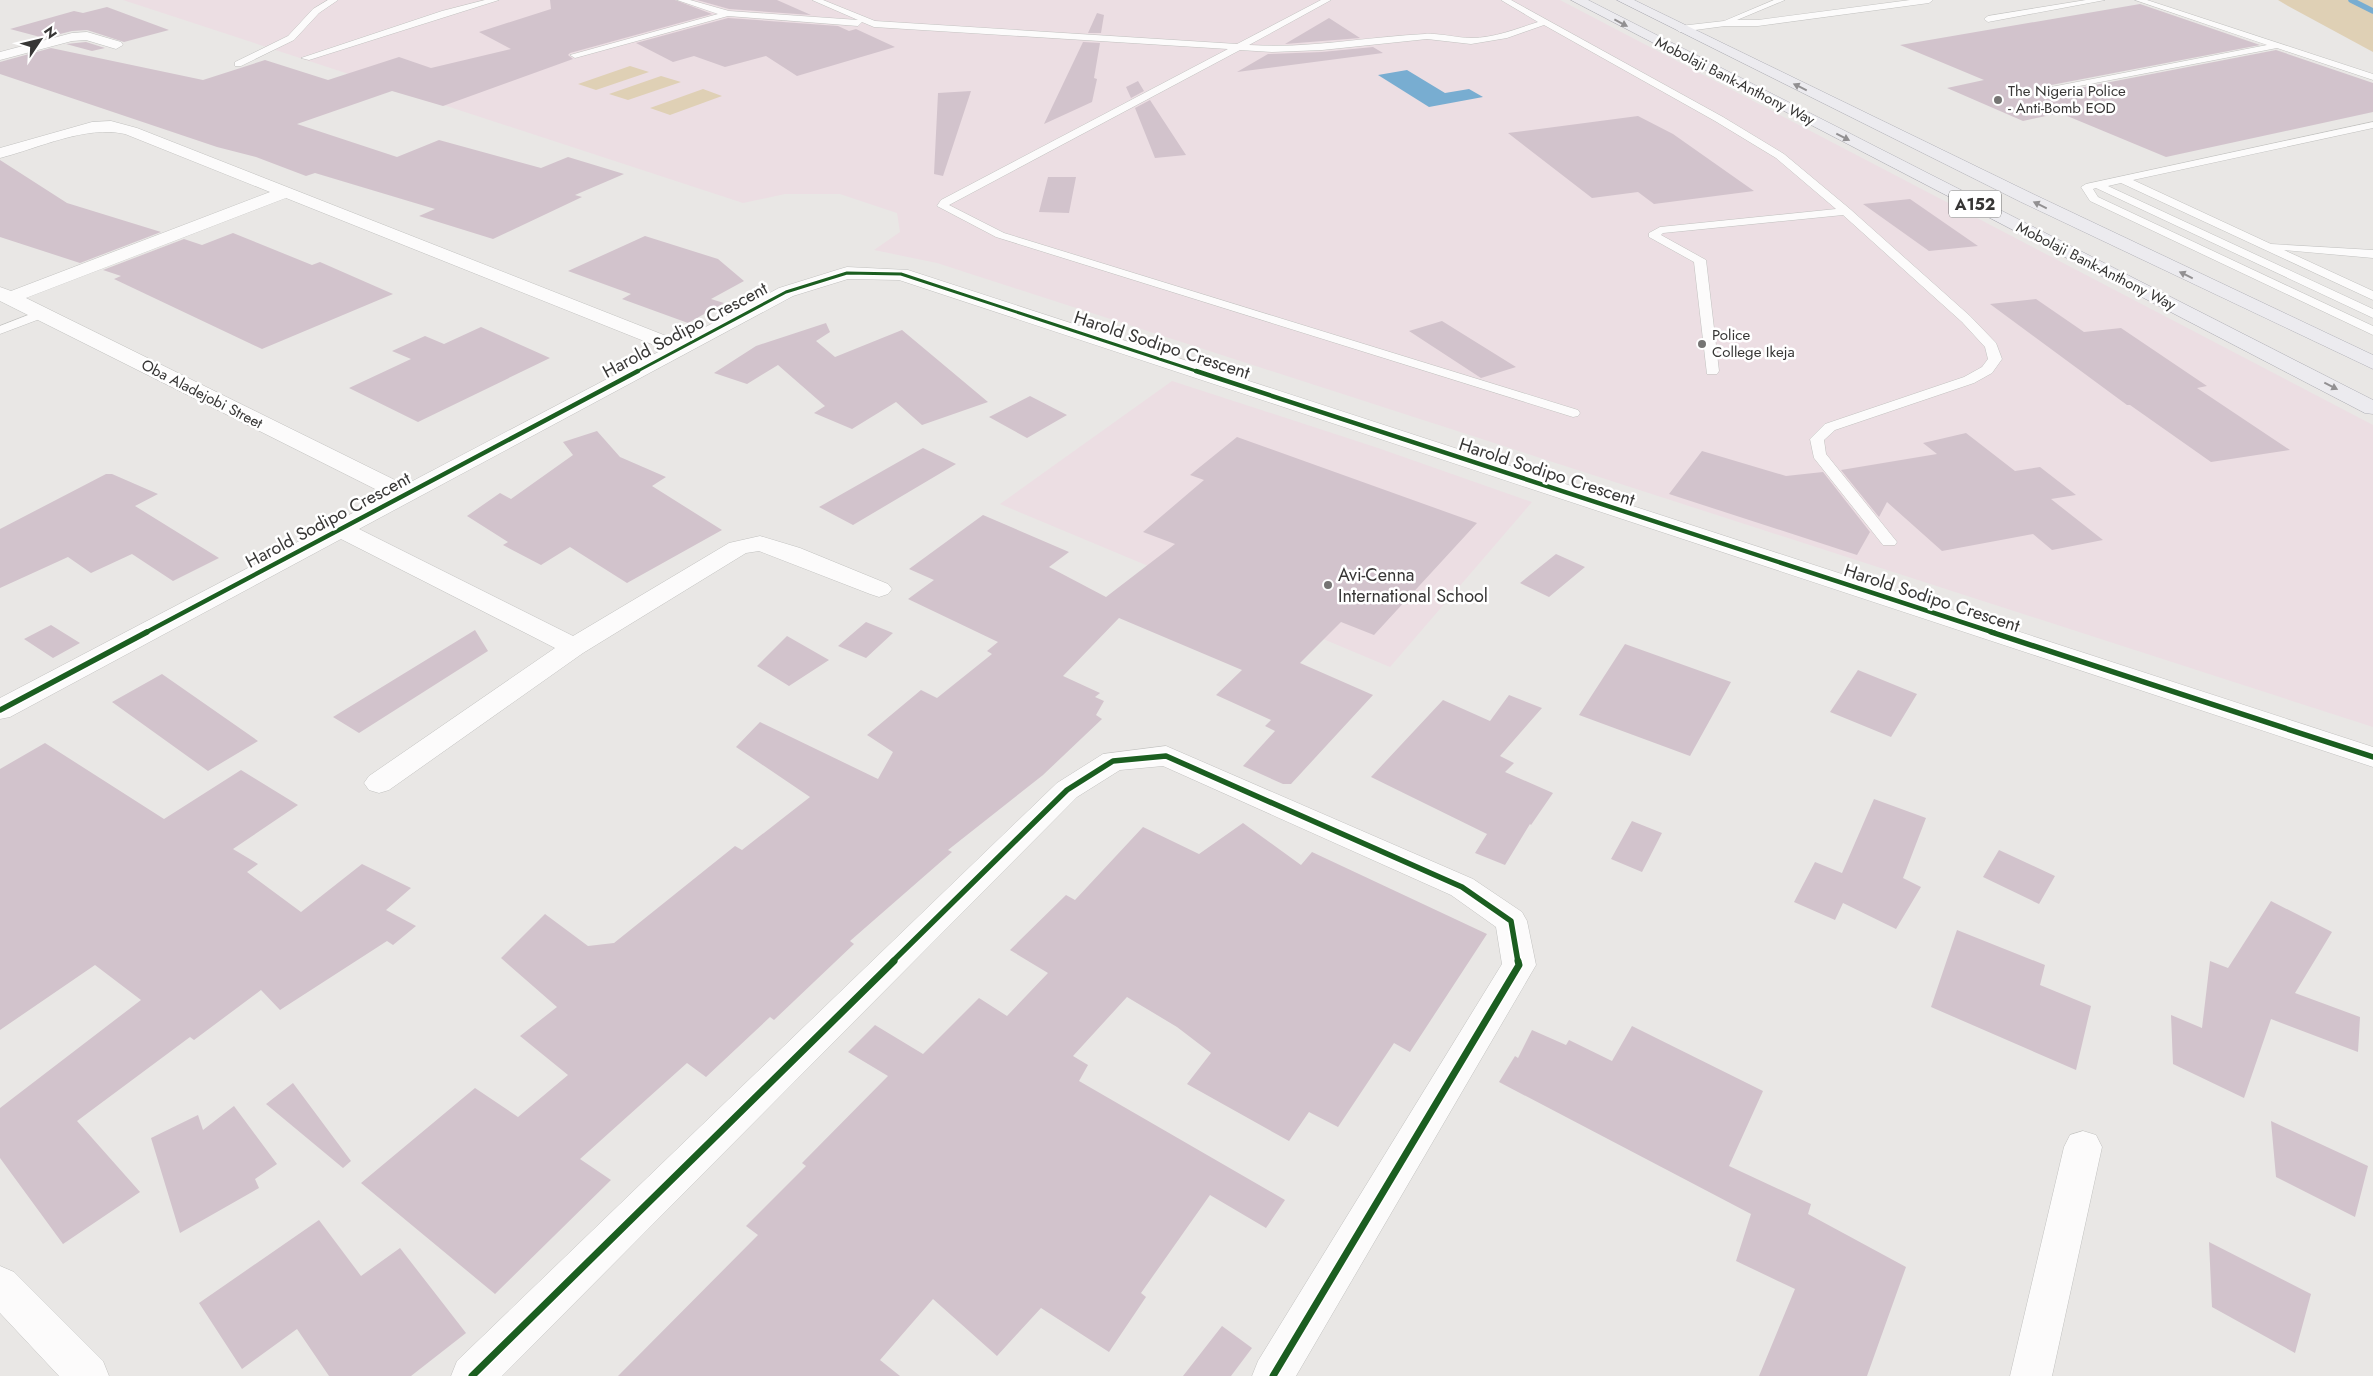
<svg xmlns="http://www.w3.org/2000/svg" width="2373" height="1376" viewBox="0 0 2373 1376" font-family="Jost,sans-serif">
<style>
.education{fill:#ecdee3}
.green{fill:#dfd0b5}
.water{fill:#78add1}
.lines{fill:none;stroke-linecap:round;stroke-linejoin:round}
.stream{stroke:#78add1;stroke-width:5.5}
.building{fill:#d2c3cc}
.lane-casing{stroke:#c2c2c0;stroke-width:1}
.street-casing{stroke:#c2c2c0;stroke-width:1}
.secondary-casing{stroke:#c2c2c0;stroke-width:1}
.primary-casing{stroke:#b1b1b8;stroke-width:1}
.lane{fill:#fcfbfb;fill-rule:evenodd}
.street{fill:#fcfbfb;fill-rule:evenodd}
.secondary{fill:#fcfbfb;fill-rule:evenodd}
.primary{fill:#ecebef;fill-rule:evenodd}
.cycleway-far3-casing{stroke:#fff;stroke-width:5}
.cycleway-far2-casing{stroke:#fff;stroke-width:7}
.cycleway-far1-casing{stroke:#fff;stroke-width:9}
.cycleway-casing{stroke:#fff;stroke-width:10}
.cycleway-far3{stroke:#1b5e20;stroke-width:3}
.cycleway-far2{stroke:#1b5e20;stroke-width:4.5}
.cycleway-far1{stroke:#1b5e20;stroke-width:5.5}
.cycleway{stroke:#1b5e20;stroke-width:7}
.oneway{fill:#929092}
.poi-dot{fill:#757473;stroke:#fff;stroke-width:2}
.labels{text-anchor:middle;stroke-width:5;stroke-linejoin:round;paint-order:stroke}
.far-street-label{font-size:15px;fill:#373635;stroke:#fff}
.far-poi-label{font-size:15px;fill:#373635;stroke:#fff;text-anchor:start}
.shield{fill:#fff;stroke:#737272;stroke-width:1}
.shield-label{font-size:16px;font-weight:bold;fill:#373635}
.street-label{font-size:18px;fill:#373635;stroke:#fff}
.poi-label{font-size:18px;fill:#373635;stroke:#fff;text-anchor:start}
</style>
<rect width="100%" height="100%" fill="#e9e7e5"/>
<path class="education" d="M123 0H1560L2373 425V727L937 263 874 250 900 232 897 213 840 194H785L743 203Z
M1172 381 1378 448 1532 502 1390 667 1000 504Z"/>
<path class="green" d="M2278 0H2373V52L2288 6Z
M630 66 649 72 596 90 578 84Z
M661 76 681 82 628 100 609 94Z
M703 89 722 96 670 115 650 108Z"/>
<path class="water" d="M1407 70 1445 93 1469 89 1483 97 1429 107 1378 75Z"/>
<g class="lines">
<path class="stream" d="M2351 0 2373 11"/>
</g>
<path class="building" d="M550 0H675L712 14 570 53 568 55 573 59 443 106 392 91 297 124 397 157 439 140 541 168 568 157 624 174 575 195 582 197 493 239 419 216 435 209 315 173 306 176 256 157 217 147 0 74V62L51 48 203 80 265 60 328 80 399 57 431 68 511 49 479 32 551 9Z
M697 0H777L811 15 729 9Z
M2140 4 2260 45 2046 86 2040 89V92L2043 95 2276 50 2373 83V112L2166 157 2060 113 2023 121 1947 88 1984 80 1900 45Z
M107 7 169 30 124 42 87 30 72 31 44 38 10 29 74 11 83 13Z
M1097 13 1104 15 1101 33H1088Z
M728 18 838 26 849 31 856 29 895 47 797 76 766 56 725 67 694 56 673 62 636 43Z
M1329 18 1360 38 1285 44Z
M86 42 105 48 92 51 66 44Z
M1083 42 1100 43 1094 78 1097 79 1092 102 1044 124Z
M1373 47 1383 53 1237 72 1268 54 1322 52Z
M1138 81 1144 91 1131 98 1126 87Z
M971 91 943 176 934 174 938 93Z
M1150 100 1186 155 1155 158 1135 108Z
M1638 116 1673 134 1754 191 1654 204 1638 192 1592 198 1508 133Z
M0 160 67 203 161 232 80 263 0 237Z
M1048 177H1076L1069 213 1039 212Z
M1910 199 1978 246 1929 251 1863 204Z
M233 233 312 265 320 262 393 294 262 349 114 279 121 276 103 270 184 239 202 245Z
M645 236 718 259 744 281 711 299 724 303 688 323 622 299 631 294 568 271Z
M2036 299 2084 332 2121 328 2207 386 2197 388 2290 450 2211 462 2130 405H2127L1990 304Z
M1442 321 1516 367 1481 378 1409 331Z
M826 323 830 332 816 341 835 357 902 330 988 402 922 425 896 402 852 429 814 413 825 406 778 365 747 384 714 373 756 346Z
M481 327 550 358 418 422 349 388 411 359 392 351 425 336 444 344Z
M1030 396 1067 415 1027 438 989 417Z
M597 431 620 457 666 477 652 486 722 530 627 583 570 547 541 565 503 545 508 542 467 516 500 493 511 499 573 455 563 442Z
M1966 433 2015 471 2040 467 2076 495 2051 499 2103 540 2052 550 2033 534 1942 551 1887 502 1879 517 1841 470 1937 454 1923 443Z
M1237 437 1477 523 1374 635 1341 622 1300 663 1373 695 1291 784H1283L1243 766 1275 731 1265 726 1271 720 1216 695 1242 670 1119 618 1063 676 1100 693 1095 697 1104 701 1096 715 1102 719 1043 775 948 850 952 852 850 941 854 944 774 1020 770 1017 706 1077 687 1063 580 1159 611 1180 495 1294 361 1183 475 1088 518 1117 568 1075 520 1036 557 1007 501 958 545 914 588 946 614 943 735 846 742 850 810 797 736 747 760 722 878 779 893 752 867 735 921 690 937 698 992 654 987 651 998 642 908 599 934 580 909 569 983 515 1069 552 1049 567 1106 597 1175 544 1143 532 1204 480 1190 475Z
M923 448 956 464 853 525 819 507Z
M1702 451 1786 476 1823 472 1870 532 1857 555 1669 494Z
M106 474H112L158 494 135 506 219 558 173 581 132 554 91 573 68 557 0 588V529Z
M1556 554 1585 567 1549 597 1520 583Z
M866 622 893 633 866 658 838 646Z
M51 625 80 643 53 658 24 639Z
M475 630 488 651 359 733 333 717Z
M787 636 829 660 789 686 757 666Z
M1625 644 1731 682 1690 756 1579 715Z
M1858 670 1917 694 1891 737 1830 712Z
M162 674 258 741 208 771 112 702Z
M1509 695 1542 708 1500 756 1514 763 1505 772 1553 793 1531 825 1530 824 1505 865 1475 853 1487 834 1371 777 1443 700 1490 721Z
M45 743 164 819 241 770 298 805 233 849 258 864 247 872 301 912 362 864 411 888 386 910 416 926 393 945 387 941 280 1010 261 990 194 1040 190 1037 77 1121 140 1192 63 1244 0 1158V1108L141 1000 95 965 0 1030V769Z
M1874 799 1926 818 1903 878 1921 887 1896 929 1843 903 1835 920 1794 902 1815 862 1842 873Z
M1632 821 1662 833 1642 872 1611 859Z
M1243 823 1301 865 1312 852 1487 934 1410 1052 1394 1043 1338 1127 1309 1112 1289 1141 1187 1084 1211 1053 1177 1027 1127 997 1073 1056 1088 1065 1079 1081 1285 1200 1266 1228 1210 1195 1141 1293 1146 1297 1109 1352 1041 1308 997 1356 933 1299 880 1360 900 1376H618L758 1235 746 1226 806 1166 802 1163 888 1076 848 1052 875 1025 923 1054 979 998 1007 1016 1048 973 1010 950 1066 895 1075 900 1143 827 1199 854Z
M1999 850 2055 876 2039 904 1983 877Z
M2271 901 2332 932 2295 993 2360 1017 2358 1052 2271 1019 2244 1098 2173 1064 2171 1015 2202 1028 2210 961 2228 968Z
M1957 930 2045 965 2040 985 2091 1006 2076 1070 1931 1007Z
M1632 1026 1763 1091 1729 1166 1811 1204 1808 1214 1906 1267 1867 1376H1759L1795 1289 1736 1261 1751 1214 1499 1082 1515 1056 1518 1058 1532 1030 1566 1045 1569 1040 1612 1061Z
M293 1083 351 1161 343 1168 266 1104Z
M234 1106 277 1164 255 1179 259 1188 180 1233 151 1138 198 1115 203 1130Z
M2271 1121 2368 1166 2355 1217 2276 1177Z
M319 1220 361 1276 400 1248 466 1333 411 1376H329L297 1329 242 1369 199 1303Z
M2209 1242 2311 1294 2295 1353 2212 1307Z
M1222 1326 1252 1348 1231 1376H1183Z"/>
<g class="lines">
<defs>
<path id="lane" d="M328 0H338L319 13 294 40 241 66H235V62L288 36 313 9Z
M485 0H499L309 60 301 58 442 11Z
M677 0H690L729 11 858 20 812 0H823L875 21 1237 44 1321 0H1331L1249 45C1308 49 1366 37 1425 34 1440 33 1456 38 1471 38 1494 38 1516 29 1538 22L1501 0H1511L1723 117 1784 154 1850 209 1970 316 1996 343 2002 359 1992 373 1974 383 1835 430 1824 440 1826 454 1897 542 1895 545H1883L1814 458 1810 439 1825 424 1964 377 1982 367 1988 359 1985 347 1962 322 1843 215 1663 233 1661 235 1706 260 1719 371 1717 374H1707L1694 262 1649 237V233L1660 227 1836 209 1776 158 1715 121 1544 25 1507 38 1471 44 1427 39 1322 50 1272 52 1240 50 949 205 1004 233 1578 410 1580 413 1578 416 1573 417 996 237 937 206 941 200 1228 49 874 27 862 22 858 26 728 16 575 58 570 55 718 14Z
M1774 0H1785L1737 20H1758L1910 0H1933L1929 3 1758 26H1725L1680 32 1676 29 1680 26 1724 21Z
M2086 0H2105L1988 22 1984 19 1988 16Z
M2135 0H2147L2373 74V80L2277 48 2043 93 2041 91 2046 88 2267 45Z
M2373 122V128L2133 180 2271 244 2373 250V258L2284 250 2373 291V300L2121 183 2108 186 2373 309V318L2096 188 2093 189 2098 197 2373 326V335L2090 201 2081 187 2086 184Z
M41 310 47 314 45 317 0 334V326Z"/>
<path id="street" d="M87 32 121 42 123 45 116 49 86 40 72 41 0 60V52L72 33Z
M111 121 137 128 679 341 779 288 840 269 847 267 908 270 2373 747V767L899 280 848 279 793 296 359 529 573 636 729 543 760 536 800 548 888 584 892 589 888 594 879 597 870 594 759 551 746 553 583 653 389 790 379 793 369 790 364 783 369 776 555 648 341 539 10 717 0 719V698L387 495 0 301V287L11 291 270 192 125 134C86 125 39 148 0 158V148L92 122ZM286 198 664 349 405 485 26 298Z
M1166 746 1473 879 1522 912 1527 921 1536 965 1296 1376H1252L1258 1361 1502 964 1496 927 1451 895 1163 766 1120 770 1077 797 502 1376H451L457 1361 1057 783 1103 754Z
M2083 1131 2096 1135 2102 1147 2052 1376H2010L2064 1147 2070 1135Z"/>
<path id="secondary" d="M0 1266 14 1272 103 1361 109 1376H59L0 1313Z"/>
<path id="primary" d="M1571 0H1588L2373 400V414L2365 413Z
M1617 0H1634L2033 194 2373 355V369L2021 202Z"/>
</defs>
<use href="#lane" class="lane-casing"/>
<use href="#street" class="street-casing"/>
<use href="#secondary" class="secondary-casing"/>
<use href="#primary" class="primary-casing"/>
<use href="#lane" class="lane"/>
<use href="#street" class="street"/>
<use href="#secondary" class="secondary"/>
<use href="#primary" class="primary"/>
<defs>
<path id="cycleway-far3" d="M636 372 786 292 847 273 901 274 1199 372"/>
<path id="cycleway-far2" d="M1196 371 1995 633
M145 633 638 371"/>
<path id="cycleway-far1" d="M1991 632 2373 757
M0 710 147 632
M892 962 1067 790 1113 761 1166 756 1462 887 1511 921 1518 962"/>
<path id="cycleway" d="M472 1376 894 961
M1273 1376 1519 965 1518 961"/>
</defs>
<use href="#cycleway-far3" class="cycleway-far3-casing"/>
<use href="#cycleway-far2" class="cycleway-far2-casing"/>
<use href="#cycleway-far1" class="cycleway-far1-casing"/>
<use href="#cycleway" class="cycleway-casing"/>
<use href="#cycleway-far3" class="cycleway-far3"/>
<use href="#cycleway-far2" class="cycleway-far2"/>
<use href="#cycleway-far1" class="cycleway-far1"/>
<use href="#cycleway" class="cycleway"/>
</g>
<defs><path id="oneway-solid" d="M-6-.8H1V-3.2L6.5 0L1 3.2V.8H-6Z" transform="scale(1.25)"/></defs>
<g class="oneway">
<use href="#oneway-solid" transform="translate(1621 23) rotate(28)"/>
<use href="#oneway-solid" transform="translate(1800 87) rotate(-154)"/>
<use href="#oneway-solid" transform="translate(1843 137) rotate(27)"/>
<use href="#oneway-solid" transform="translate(2040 205) rotate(-154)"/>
<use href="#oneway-solid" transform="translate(2186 275) rotate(-154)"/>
<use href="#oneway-solid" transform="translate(2331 386) rotate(27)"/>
</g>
<g class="poi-dot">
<circle cx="1998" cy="100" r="5"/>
<circle cx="1702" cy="344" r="5"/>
<circle cx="1328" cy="585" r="5"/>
</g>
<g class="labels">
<g class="far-street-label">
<text transform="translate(1735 81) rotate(27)" y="5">Mobolaji Bank-Anthony Way</text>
<text transform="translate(2096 266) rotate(27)" y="5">Mobolaji Bank-Anthony Way</text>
<text transform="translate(202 394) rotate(27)" y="5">Oba Aladejobi Street</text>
</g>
<g class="far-poi-label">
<text x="2008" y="96">The Nigeria Police<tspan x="2008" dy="17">- Anti-Bomb EOD</tspan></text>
<text x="1712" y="340">Police<tspan x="1712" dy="17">College Ikeja</tspan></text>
</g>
<rect class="shield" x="1949" y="190.5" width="52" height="27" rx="4"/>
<g class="shield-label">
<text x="1975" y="210">A152</text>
</g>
<g class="street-label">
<text transform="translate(685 330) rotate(-28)" y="6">Harold Sodipo Crescent</text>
<text transform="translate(1162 345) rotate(18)" y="6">Harold Sodipo Crescent</text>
<text transform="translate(1547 472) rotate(18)" y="6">Harold Sodipo Crescent</text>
<text transform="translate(328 520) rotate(-28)" y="6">Harold Sodipo Crescent</text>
<text transform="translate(1932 598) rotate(18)" y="6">Harold Sodipo Crescent</text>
</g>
<g class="poi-label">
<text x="1338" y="581">Avi-Cenna<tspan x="1338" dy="21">International School</tspan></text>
</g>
</g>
<g transform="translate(40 40) rotate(55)" stroke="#ffffff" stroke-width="4" paint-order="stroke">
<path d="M0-4L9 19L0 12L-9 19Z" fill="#373635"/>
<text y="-8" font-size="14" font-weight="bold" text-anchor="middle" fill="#373635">N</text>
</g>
</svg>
